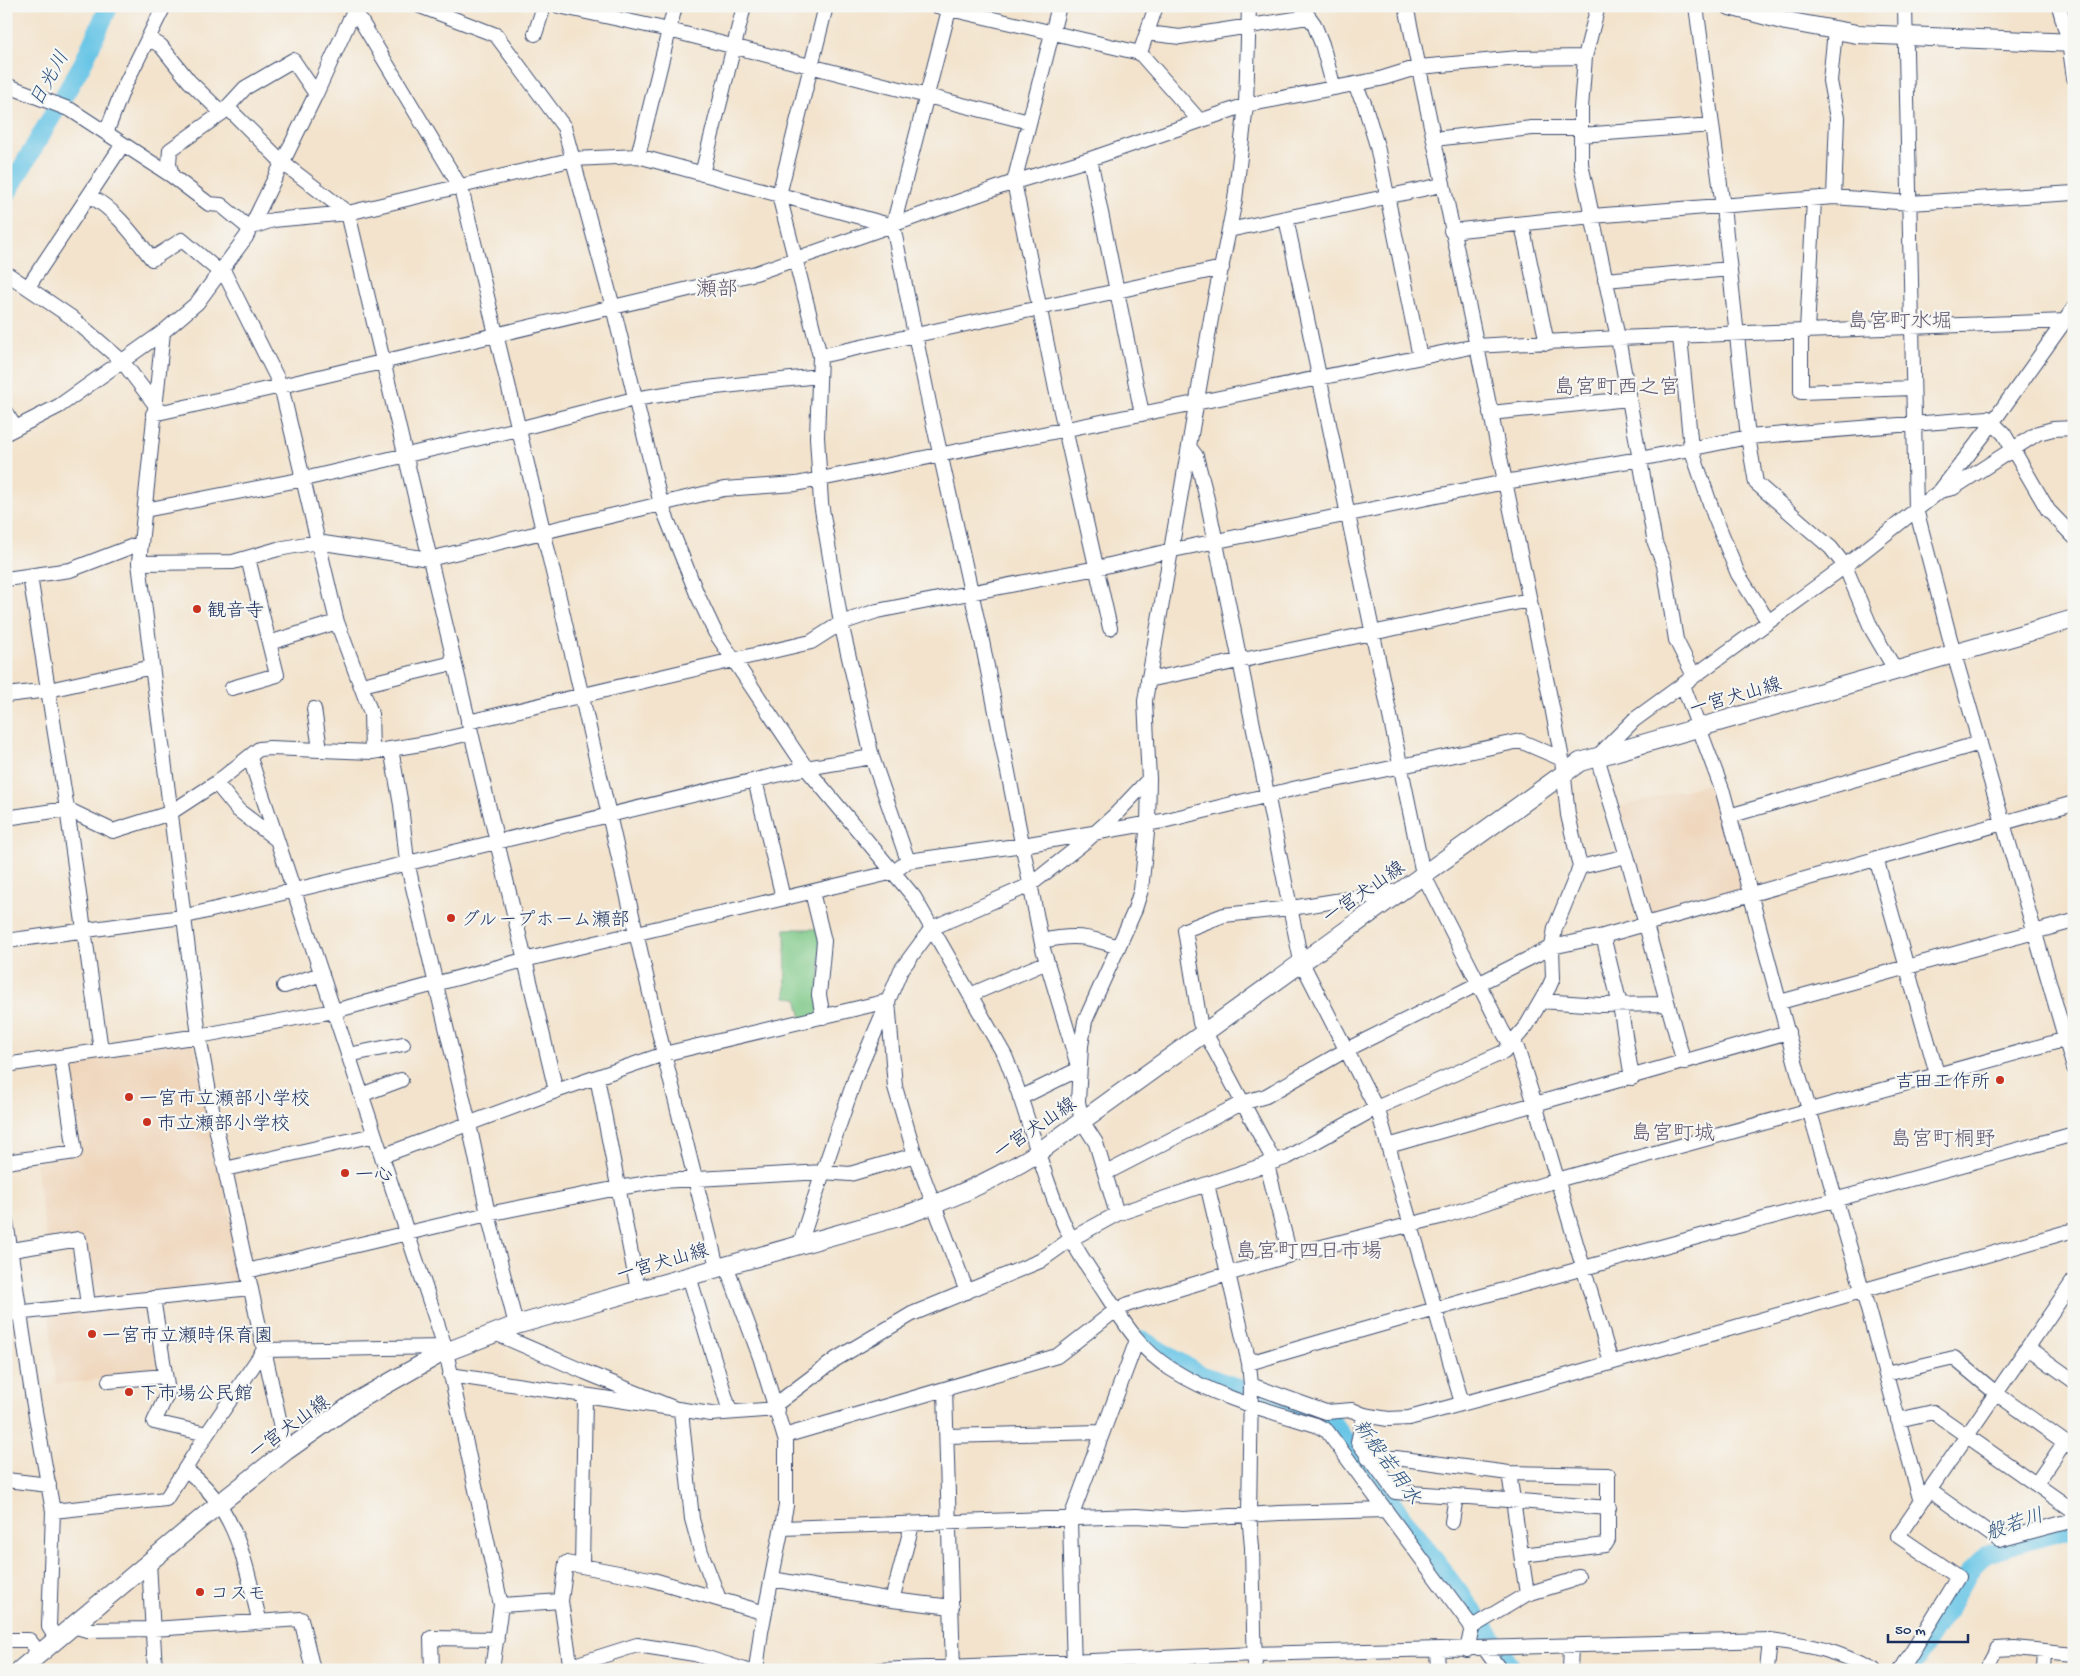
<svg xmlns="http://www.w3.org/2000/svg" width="2080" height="1676" viewBox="0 0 2080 1676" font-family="'Gochi Hand','Klee One',sans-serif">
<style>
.built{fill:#efd6bb}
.green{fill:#7dc886;stroke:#4c7c72}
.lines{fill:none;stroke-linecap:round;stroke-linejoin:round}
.river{stroke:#68c5e6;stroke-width:19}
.minor-casing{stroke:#3b4a6e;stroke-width:16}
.major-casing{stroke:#3b4a6e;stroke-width:20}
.minor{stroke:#fff;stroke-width:14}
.major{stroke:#fff;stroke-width:18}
.poi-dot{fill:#c8321e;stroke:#f6f6f2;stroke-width:2}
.labels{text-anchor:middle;stroke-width:4.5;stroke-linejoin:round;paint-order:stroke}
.poi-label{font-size:19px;fill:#1b2f5e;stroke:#f6f6f2;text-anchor:start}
.street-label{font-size:19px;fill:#1b2f5e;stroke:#f6f6f2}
.water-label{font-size:20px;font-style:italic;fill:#2e5480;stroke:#f6f6f2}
.quarter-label{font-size:21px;fill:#615770;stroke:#f6f6f2}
</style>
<rect width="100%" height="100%" fill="#f6f6f2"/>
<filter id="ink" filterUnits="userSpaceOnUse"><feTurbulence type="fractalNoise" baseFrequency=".02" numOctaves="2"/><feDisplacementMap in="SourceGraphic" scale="10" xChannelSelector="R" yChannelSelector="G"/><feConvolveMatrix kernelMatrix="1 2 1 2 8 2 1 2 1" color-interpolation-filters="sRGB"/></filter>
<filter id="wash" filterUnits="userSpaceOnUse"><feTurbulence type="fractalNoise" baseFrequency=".0096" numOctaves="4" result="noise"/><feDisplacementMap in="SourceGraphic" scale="20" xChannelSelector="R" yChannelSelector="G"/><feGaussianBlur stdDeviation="1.12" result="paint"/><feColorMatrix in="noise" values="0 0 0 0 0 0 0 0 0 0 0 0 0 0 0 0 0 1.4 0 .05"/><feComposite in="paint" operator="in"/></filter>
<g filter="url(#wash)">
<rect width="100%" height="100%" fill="#f3e3cc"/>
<path class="built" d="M1714 782 1745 890 1652 916 1620 807Z
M190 1040 194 1045 244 1282 240 1285 88 1305 79 1239 47 1244 35 1163 77 1154 65 1062Z
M148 1303 160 1370 156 1374 56 1384 49 1314Z"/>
<path class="green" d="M785 929H821L819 1014 802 1019 797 998 786 997Z"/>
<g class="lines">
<path class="river" d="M6 195 83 63 109 6
M1142 1340 1199 1374 1331 1421 1492 1637 1513 1670
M1909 1670 1945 1615 1969 1572 1987 1554 2027 1540 2074 1527"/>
</g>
</g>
<g filter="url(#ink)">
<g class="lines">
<defs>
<path id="minor" d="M352 6 461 188 558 593 664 1054 717 1267
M420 6 496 35 564 127 613 307 661 504 697 594 715 632 806 768 914 897 1005 1056C1027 1109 1039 1165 1061 1217 1072 1245 1090 1270 1107 1296 1126 1326 1140 1349 1171 1369 1215 1397 1266 1410 1316 1425L1327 1431 1472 1627 1467 1650
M559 6 669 30 1029 122
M937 6 1140 53 1199 120
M950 6 893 226 930 408 982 641 1043 949 1079 1069 1020 1098
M1059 6 1014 182 1056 389 1110 628
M1301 6 1314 24 1322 44 1334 88
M1598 6 1585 57 1581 108V164L1618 338 1655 543 1664 565 1676 640 1694 676
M1696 6 1723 207 1748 437 1756 483 1831 548 1845 566 1872 630 1896 671
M1905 6 1916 509 1954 654 2074 1068
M2059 6 2069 42 2074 78
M1147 33 1180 37 1308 17
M535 34 544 6
M148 38 161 46 189 81 222 113
M1140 53 1156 6
M1354 84 1364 103 1377 146 1420 357
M6 85 71 110 172 176
M316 94 293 60 245 88 222 113 170 150 169 164 172 176 209 204 221 205 249 228 273 220 348 213 574 159 638 156 893 226
M228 108 283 163 348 213 556 1091
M106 133 123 89 164 6
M1581 135 1712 125
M1434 139 1532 128H1581
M638 156 675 6
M1090 159 1246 105 1380 79 1419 67 1519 58 1585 57
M702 174 744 6
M90 196C116 210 134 236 152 259L182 240 221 273
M1834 197 1837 118 1830 81 1835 31
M1286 218 1423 874 1502 1030 1510 1044 1517 1048 1535 1104 1388 1146
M1522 225 1547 343
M1229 230 1442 185
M1451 231 1592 216 1834 197 1910 203 2074 193
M223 270 281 386 337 622 371 713 372 752
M6 273 71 317 122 361 154 403
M1605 280 1730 269
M28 287 123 144
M1807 330 1814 200
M1801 331V392L1913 388
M1680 337 1691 448 1714 515 1738 574 1768 621
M820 356 1222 268
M6 413 15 427
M1490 413 1629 399
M153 414 281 386 756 273 1014 182 1090 159 1142 414
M6 433 59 406 163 332
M1190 448 1196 456 1207 499 1301 961 1379 1114 1462 1403
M1940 491 1953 488 2038 433 2053 429 2074 428
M145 510 304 479 518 429 634 399 697 389 819 376
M139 563 233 562 278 549 317 542 429 559 724 489 796 484 1476 346 1618 338 2066 321
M30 576 67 809 101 1050
M6 579 70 570 141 543
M269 643 337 622
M1148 680 1529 600
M362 685 453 663
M1683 685 1723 792 1798 1072 1867 1306 1921 1502
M232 688 277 675 248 558
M6 695 49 690 152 667
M314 709 320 749
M468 722 811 642 841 623 877 611 1097 568 1173 550 1505 482 1640 459 1748 437 1988 418 2004 434 2048 510 2074 537
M391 749 401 805 407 862 469 1124 488 1214 516 1325
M250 758 445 1347 501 1605 492 1670
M755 780 783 898
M216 783 238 810 277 840
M1729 816 1980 743
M6 818 67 809 113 831 170 813 216 783 259 749 270 748 372 752 427 743 471 733
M1876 858 1937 1074
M908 861 1023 845 1163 821 1297 788 1520 741 1562 759
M1580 867 1627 856
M812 892 824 941 819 995 823 1017
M1603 936 1620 1005 1632 1078
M6 941 182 917 806 768 872 757
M1042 941C1074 934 1087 936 1118 947
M284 986 322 974
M970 995 1047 962
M1541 1001 1600 1005 1668 1004
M1780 1002 2074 921
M887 1004 856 1076 823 1172 850 1174 915 1155
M348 1055 403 1044
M1684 1063 1627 856 1597 757 1634 720 1845 566 1940 491 1985 433 2074 308
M6 1065 199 1036 334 1011 524 960 894 872 908 861 872 757 841 623 821 503 817 437 820 356 779 195 826 6
M597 1077 638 1290
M361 1095 401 1080
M382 1156 556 1091 664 1054 888 1001
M1274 1161 1200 1023 1185 930 1224 915 1291 908 1399 891
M6 1162 75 1152 61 1057
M1267 1165 1290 1255
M225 1169 374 1135
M1106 1173 1242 1103 1266 1096 1346 1050 1552 947 1603 936 2074 803
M1207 1184 1249 1363 1251 1385 1249 1515 1252 1547 1255 1670
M1117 1214 1096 1143 1082 1121 1078 1102 1081 1046 1085 1021 1134 912 1141 890 1148 823 1149 779 1145 701 1212 313 1235 200 1246 105 1249 6
M6 1221 33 1400 53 1511 49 1627 56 1638
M6 1251 79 1239 88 1305
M726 1265 760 1357 786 1442V1506L761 1632 756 1670
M247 1271 488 1214 618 1188 660 1181 823 1172 800 1244
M689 1276 730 1412
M967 1292 915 1155 895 1087 888 1001 901 970 932 928 1030 885 1087 840 1115 815 1149 779
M153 1298 168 1392 154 1422 207 1434
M6 1314 250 1288
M495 1333 585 1372 681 1411 692 1519 701 1552 719 1599
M2028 1348 2074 1381
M1611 1362 1535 1104 1788 1032
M1249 1363C1522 1282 1799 1211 2074 1134
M1886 1374 1954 1358 1997 1394 2074 1449
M450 1375 711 1414 777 1409
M109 1381 164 1376
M1251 1385 1326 1412 1352 1410 1364 1415
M945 1389 953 1670
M775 1405 836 1359 912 1314 1040 1261 1071 1239 1117 1214 1288 1157 1376 1108 1504 1052 1527 1025 1549 987 1553 978 1552 947 1555 928 1580 867 1568 815 1562 759 1552 707 1406 6
M1898 1420 1933 1412 2074 1511
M784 1436 1057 1356 1116 1310 1129 1304 1290 1255 1444 1216 1557 1180 2074 1037
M947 1436 1101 1432
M286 1451 212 1109 199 1036 139 563 163 332 197 303 246 237 316 94 356 6
M1368 1458H1396L1509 1473 1608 1475V1540L1605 1545 1522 1555
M186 1470C238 1509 245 1564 260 1623
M1509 1473 1527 1594
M6 1480 49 1485
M2036 1484 2064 1443
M1929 1490 1999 1540 2074 1520
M1456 1496 1609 1508
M53 1511 166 1499 207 1434 264 1350 445 1347
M1452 1522 1456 1496 1395 1492 1358 1442 1364 1415 1388 1419 1409 1418 1565 1376 2074 1230
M782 1528 1136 1516 1183 1519 1279 1513 1386 1510
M149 1562 155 1670
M582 1566 585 1396
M772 1579 892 1600 912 1525
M892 1600 952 1607
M501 1605 561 1601
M72 1626 87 1630 153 1629 301 1619 313 1670
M1472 1627 1527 1594 1570 1581 1578 1576
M6 1640H29L40 1653
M1485 1649 1500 1670
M1437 1651 1438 1670
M571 1666 637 1645 695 1654 745 1670
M432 1670 431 1638 497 1639
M571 1670 561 1601 566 1563 650 1579 765 1613
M879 1670 1255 1654 1770 1640C1812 1645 1836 1651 1874 1670
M1074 1670 1070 1520 1137 1340
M1570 1670 1571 1646
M1767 1670 1770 1640
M1901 1670 1958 1577 1898 1536 2074 1280
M1989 1670V1662L1996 1649 2015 1648 2074 1654
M2043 1670 2044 1651"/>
<path id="major" d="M1730 6 1786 21 1857 34 2074 43
M20 1670 220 1503 286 1451 357 1401 438 1355 516 1325 902 1216C950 1200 994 1180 1036 1154L1580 762 2074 619"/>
</defs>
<use href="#minor" class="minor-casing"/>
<use href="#major" class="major-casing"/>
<use href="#minor" class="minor"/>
<use href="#major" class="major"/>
</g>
</g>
<g class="poi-dot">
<circle cx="197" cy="609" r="5"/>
<circle cx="451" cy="918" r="5"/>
<circle cx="2000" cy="1080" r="5"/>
<circle cx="129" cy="1097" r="5"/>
<circle cx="147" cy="1122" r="5"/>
<circle cx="345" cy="1173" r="5"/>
<circle cx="92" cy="1334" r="5"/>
<circle cx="129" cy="1392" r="5"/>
<circle cx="200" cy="1592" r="5"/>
</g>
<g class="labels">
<g class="poi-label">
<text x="207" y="616">観音寺</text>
<text x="461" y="925">グループホーム瀬部</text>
<text x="1990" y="1087" text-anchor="end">吉田工作所</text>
<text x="139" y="1104">一宮市立瀬部小学校</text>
<text x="157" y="1129">市立瀬部小学校</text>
<text x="355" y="1180">一心</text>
<text x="102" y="1341">一宮市立瀬時保育園</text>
<text x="139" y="1399">下市場公民館</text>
<text x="210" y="1599">コスモ</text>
</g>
<g class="street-label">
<text transform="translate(1735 695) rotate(-16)" y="7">一宮犬山線</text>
<text transform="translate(1363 891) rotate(-35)" y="7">一宮犬山線</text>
<text transform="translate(1034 1127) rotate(-34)" y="7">一宮犬山線</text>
<text transform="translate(662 1261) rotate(-16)" y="7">一宮犬山線</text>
<text transform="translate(288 1426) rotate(-36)" y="7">一宮犬山線</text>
</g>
<g class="water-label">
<text transform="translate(48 78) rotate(-61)" y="7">日光川</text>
<text transform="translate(1388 1461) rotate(54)" y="7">新般若用水</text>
<text transform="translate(2014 1523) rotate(-19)" y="7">般若川</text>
</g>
<g class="quarter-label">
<text x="717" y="295">瀬部</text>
<text x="1900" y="327">島宮町水堀</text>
<text x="1617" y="393">島宮町西之宮</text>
<text x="1673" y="1139">島宮町城</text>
<text x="1943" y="1145">島宮町桐野</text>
<text x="1309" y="1257">島宮町四日市場</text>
</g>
</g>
<rect width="2080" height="1676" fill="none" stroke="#f6f6f2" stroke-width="25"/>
<path d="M1888 1634v8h80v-8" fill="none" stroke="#1b2f5e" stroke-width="2.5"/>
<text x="1895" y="1634" font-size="15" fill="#1b2f5e" stroke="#f6f6f2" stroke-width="4" paint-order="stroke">50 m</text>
</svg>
